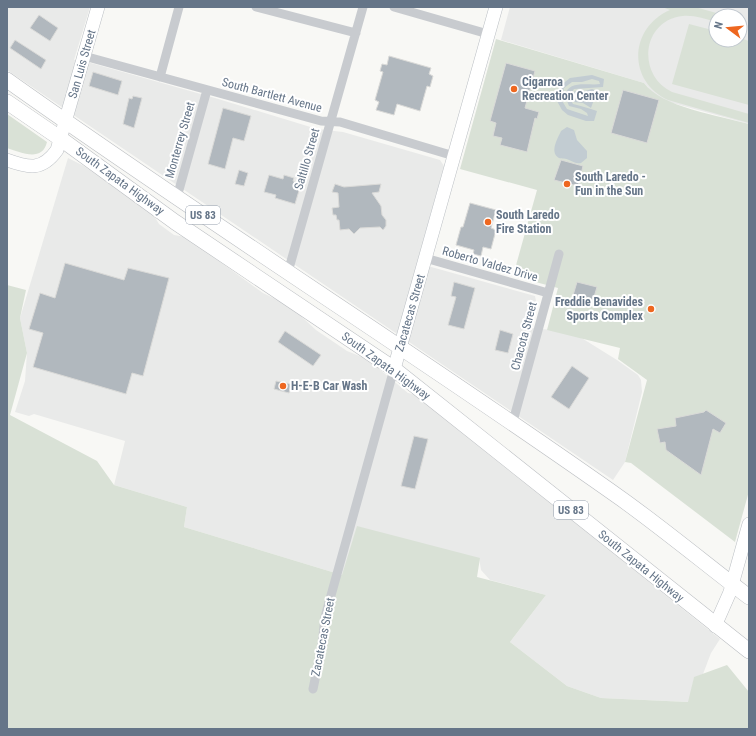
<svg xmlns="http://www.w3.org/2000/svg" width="756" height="736" viewBox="0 0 756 736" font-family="'Roboto Condensed',sans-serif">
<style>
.built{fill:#e9eae9;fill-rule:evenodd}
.green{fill:#d9e1d6}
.water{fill:#c2ccd2;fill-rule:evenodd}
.building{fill:#b1b8be;stroke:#dadad8}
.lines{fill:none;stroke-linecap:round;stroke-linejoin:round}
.secondary-casing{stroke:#bcc0c5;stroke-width:14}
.primary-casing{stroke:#bbbec2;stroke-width:16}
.street{stroke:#c8cbcf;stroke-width:9}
.secondary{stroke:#fff;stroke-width:13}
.primary{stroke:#fff;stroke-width:15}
.poi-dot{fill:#ee6720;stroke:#fff;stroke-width:1.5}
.labels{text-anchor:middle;stroke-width:4;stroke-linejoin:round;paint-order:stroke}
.shield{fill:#fff;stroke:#939eac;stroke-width:1}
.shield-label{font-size:11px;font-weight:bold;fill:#657588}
.street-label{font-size:12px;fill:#657588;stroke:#fff}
.poi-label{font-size:12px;font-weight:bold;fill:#657588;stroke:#fff;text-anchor:start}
</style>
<rect width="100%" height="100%" fill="#f8f8f5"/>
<path class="built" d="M7 7H90L74 60 91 63 215 98 317 129 343 132 440 160 444 166 417 263 535 296 537 306 532 328 552 330 580 337 617 360 638 375 641 380 642 392 625 462 613 480 7 70Z
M510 7H749V124L669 102 653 93 644 83 501 40ZM716 16H740V40H716Z
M68 158 84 166 153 214 159 224 174 235 186 237 263 293 290 306 316 330 347 351 367 359 408 393 416 395 720 639 711 653 703 674 694 678 689 702 601 698 567 686 510 642 546 595 490 580 481 570 479 558 342 575 184 527 187 507 114 485 125 441 34 414 29 416 15 412 25 381 27 353 20 318Z"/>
<path class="green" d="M662 7H695L727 16H716V22C705 19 694 15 683 16 642 20 636 75 672 92L749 114V123L668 100C627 81 629 28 670 10Z
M689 24 716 31V40H740V38L749 41V105L672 84Z
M496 39 644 83C661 107 720 116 749 124V491L735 542 631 463 625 462 647 380 618 359 620 348 547 330 558 288 513 276 537 190 460 169Z
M7 114 47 142C42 163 20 152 7 148Z
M7 285 26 290 20 318 27 353 10 415 97 461 114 485 187 507 184 527 342 575 357 526 480 558 477 577 546 595 510 642 567 686 601 698 688 702 694 677 727 665 749 692V729H7Z"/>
<path class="water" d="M592 75 604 79 603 87 574 89 569 97 573 104C581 106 589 108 597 111L594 121H586L568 115 562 110 557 101 560 86 570 78ZM592 79 599 81 600 84C589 86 568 79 565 96L569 106 581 109 587 113 588 116 567 109 561 99 564 88 572 82H582Z
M592 89 597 91 591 108 583 103 574 102 571 96 575 91H585Z
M567 127 574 130 577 140 587 151V158L581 163C576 164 574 162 569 160 566 158 562 159 559 158 549 152 558 138 561 131Z"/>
<path class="building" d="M39 15 58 28 50 41 30 28Z
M15 40 46 60 41 69 10 48Z
M389 56 431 68 429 74 433 76 430 87 427 86 420 111 397 104 394 115 376 110 379 102 375 100 383 72 380 71 382 64 387 65Z
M506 63 535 71 525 108 539 112 537 119 535 118 527 152 500 145 502 138 493 136 496 123 490 121Z
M93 72 122 81 118 95 89 86Z
M623 90 659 100 647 143 611 133Z
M133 96 142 98 134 128 123 124 129 98 132 99Z
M223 108 251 116 244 141 233 138 225 169 208 164Z
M561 160 583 166 578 186 554 180Z
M239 170 248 173 244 186 235 184Z
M269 175 283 179 284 175 294 178 293 181 301 184 295 204 275 198 276 195 264 192Z
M335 184 344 187 381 184 379 192 372 193 381 206 382 215 386 220V226L383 230 380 227 360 228 354 234 349 229 340 230 339 220H337L336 215H333L332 208 339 207 338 193 332 192Z
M470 203 496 210 491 228 496 230 491 249 483 247 481 256 473 254 474 250 456 245 461 227H463Z
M65 263 124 280 128 268 169 278 143 376 132 373 126 394 33 367 43 333 29 329 40 293 55 298Z
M454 282 475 288 464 329 448 325 456 297 451 296Z
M577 282 597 287 591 307 571 302Z
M500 330 513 334 508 353 495 350Z
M285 331 321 355 313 366 278 342Z
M572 366 589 378 569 409 551 397Z
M276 381 291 384 289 393 274 389Z
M706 410 726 423 720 433 713 429 701 475 666 450 665 442 660 443 657 429 676 426 675 418 704 412Z
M414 436 428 439 415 489 401 486Z"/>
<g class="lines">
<defs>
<path id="secondary" d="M7 160C29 168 42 171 57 150L98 7
M394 369 496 7
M715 626 730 592 749 524"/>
<path id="primary" d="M7 80C209 224 420 356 623 500 666 531 707 565 749 597
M7 102 61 139 175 222 394 369 749 651"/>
</defs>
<use href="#secondary" class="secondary-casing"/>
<use href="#primary" class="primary-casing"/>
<path class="street" d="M256 7 356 33
M394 7 488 34
M84 56 321 121 340 122 454 156
M160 77 179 7
M177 197 207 90
M425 258 548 293
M288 272 363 7
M512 425 559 254
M313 689 322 646 325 617 394 369"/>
<use href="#secondary" class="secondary"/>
<use href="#primary" class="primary"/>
</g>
<g class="poi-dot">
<circle cx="514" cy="89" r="4"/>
<circle cx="567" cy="184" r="4"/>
<circle cx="488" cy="222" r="4"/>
<circle cx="651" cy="309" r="4"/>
<circle cx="283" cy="386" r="4"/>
</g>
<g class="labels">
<g class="shield">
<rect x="186" y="206" width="34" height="18" rx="3"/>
<rect x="554" y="501" width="34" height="18" rx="3"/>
</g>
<g class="shield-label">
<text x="203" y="219">US 83</text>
<text x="571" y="514">US 83</text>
</g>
<g class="street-label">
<text transform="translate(82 64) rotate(-74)" y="4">San Luis Street</text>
<text transform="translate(272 95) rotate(15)" y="4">South Bartlett Avenue</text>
<text transform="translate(180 140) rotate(-74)" y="4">Monterrey Street</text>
<text transform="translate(307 159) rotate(-74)" y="4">Saltillo Street</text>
<text transform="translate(120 181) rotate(36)" y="4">South Zapata Highway</text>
<text transform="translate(490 264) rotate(16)" y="4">Roberto Valdez Drive</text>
<text transform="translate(410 313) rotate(-74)" y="4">Zacatecas Street</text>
<text transform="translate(524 336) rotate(-75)" y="4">Chacota Street</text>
<text transform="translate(386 366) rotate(36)" y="4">South Zapata Highway</text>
<text transform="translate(641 566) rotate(39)" y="4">South Zapata Highway</text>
<text transform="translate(323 637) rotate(-79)" y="4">Zacatecas Street</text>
</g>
<g class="poi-label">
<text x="522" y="86">Cigarroa<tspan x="522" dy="14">Recreation Center</tspan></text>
<text x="575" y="181">South Laredo -<tspan x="575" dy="14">Fun in the Sun</tspan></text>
<text x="496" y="219">South Laredo<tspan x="496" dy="14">Fire Station</tspan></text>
<text x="643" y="306" text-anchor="end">Freddie Benavides<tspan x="643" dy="14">Sports Complex</tspan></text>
<text x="291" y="390">H-E-B Car Wash</text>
</g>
</g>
<rect width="756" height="736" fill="none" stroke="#657588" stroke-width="16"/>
<g transform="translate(728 28) rotate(286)"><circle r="19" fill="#ffffff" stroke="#c1c8cf"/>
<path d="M0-3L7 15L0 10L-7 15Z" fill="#ee6720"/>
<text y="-6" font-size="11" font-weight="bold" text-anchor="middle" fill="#657588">N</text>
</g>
</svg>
